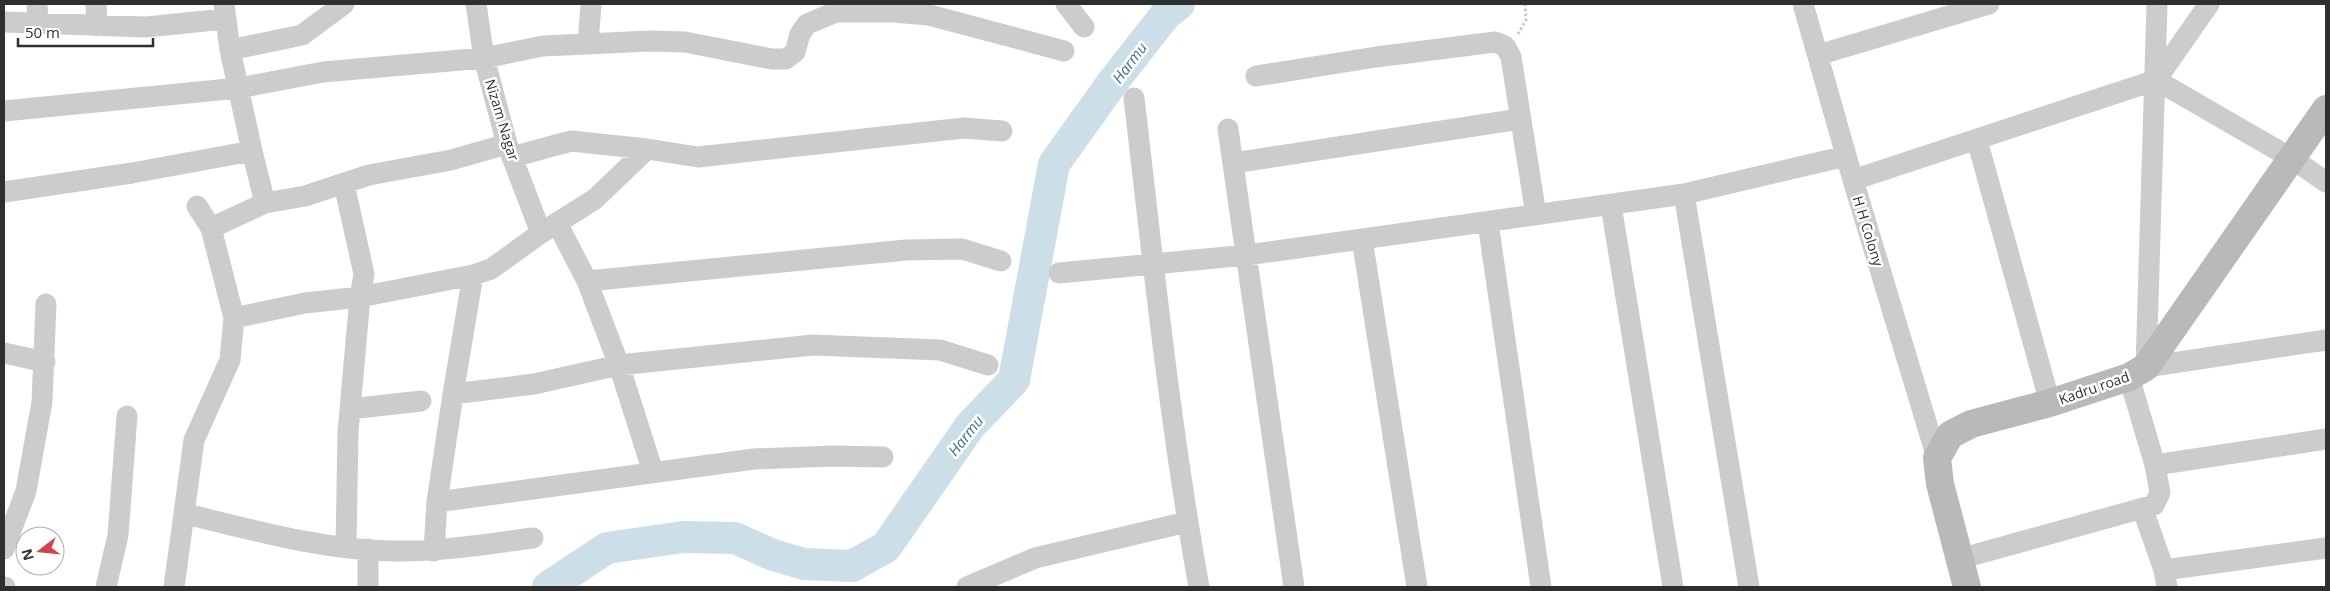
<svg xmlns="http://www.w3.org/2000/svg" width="2330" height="591" viewBox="0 0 2330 591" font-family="'Open Sans',sans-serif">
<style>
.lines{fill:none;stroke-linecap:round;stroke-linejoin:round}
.river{stroke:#ccdee8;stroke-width:32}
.path{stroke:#c9c9c9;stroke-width:3;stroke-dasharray:2.5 2.5;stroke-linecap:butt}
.minor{stroke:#ccc;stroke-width:21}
.secondary{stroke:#b9b9b9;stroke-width:28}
.labels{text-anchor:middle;stroke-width:5;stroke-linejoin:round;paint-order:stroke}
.street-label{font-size:14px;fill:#2f2f2f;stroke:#fff}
.water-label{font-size:15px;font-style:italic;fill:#446f89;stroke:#fff}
</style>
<rect width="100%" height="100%" fill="#fff"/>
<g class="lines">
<path class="river" d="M548 587 607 548 683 537 735 538 773 555 804 564 852 566 886 547 970 426 1014 380 1054 164 1112 83 1166 14 1179 4"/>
<path class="path" d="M1518 34 1526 20 1525 4"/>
<path class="minor" d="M37 4 38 22
M96 4 97 26
M224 4 230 50 252 151 265 203
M476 4 484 58 507 144 541 233
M1066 4 1084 27
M1803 4 1853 180 1937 458
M2157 4 2146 367 2326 340
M4 22 146 27 225 19
M588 44 591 4
M230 50 302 35 344 4
M1818 55 1989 4
M1256 76 1376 57 1495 42 1505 46 1511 57 1536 215
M2156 80 2209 4
M1134 98C1153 261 1170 426 1199 587
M4 111 239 88 323 72 484 58 543 46 650 41 685 42 772 59H786L795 52 800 34 807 24 836 12H893L929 15 1064 51
M1228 129 1294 587
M1977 140 2050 403
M512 157 571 141 647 149 698 157 964 128 1002 131
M1233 163 1520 119
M1853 180 2156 80 2291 158 2326 182
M344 184 364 274 360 297 348 432 346 547
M4 192 132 173 252 151
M1684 194 1749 587
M1611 205 1673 587
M557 223 587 281 619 365 653 472
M1488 223 1541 587
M211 228 265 203 305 196 369 175 451 160 507 144
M1362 239 1417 587
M1059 273 1247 255 1684 194 1846 156
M473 275 453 394 534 384 619 365 813 345 940 350 988 365
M587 281 906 250 962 249 1001 261
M234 318 305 303 360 297 473 275 491 269 541 233 595 199 647 149
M4 353 45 362
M350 409 421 401
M2155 465 2326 439
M437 502 754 459 834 456 883 457
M2143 510 2164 570 2167 587
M186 514C253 530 323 550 393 551 440 552 487 544 533 538
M4 549 26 491 42 402 46 304
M434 551 437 502 453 394
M1959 559 2154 505 2160 493 2155 465 2129 377
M2164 570 2326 548
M4 587H5
M106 587 118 535 127 416
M174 587 194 440 230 360 234 318 211 228 197 206
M368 587V549
M967 587 1035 558 1187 522"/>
<path class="secondary" d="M1967 587 1940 484 1937 458 1950 435 1971 424 2050 403 2129 377 2146 367 2326 109"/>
</g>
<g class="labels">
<g class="street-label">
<text transform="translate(502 120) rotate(73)" y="5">Nizam Nagar</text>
<text transform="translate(1868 231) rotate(73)" y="5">H H Colony</text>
<text transform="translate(2094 388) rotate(-19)" y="5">Kadru road</text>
</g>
<g class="water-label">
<text transform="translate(1130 63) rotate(-53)" y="5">Harmu</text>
<text transform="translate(966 436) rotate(-52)" y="5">Harmu</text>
</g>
</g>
<rect width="2330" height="591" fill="none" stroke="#2f2f2f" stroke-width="10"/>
<g transform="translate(40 551) rotate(254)"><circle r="24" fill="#ffffff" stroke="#acacac"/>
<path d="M0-4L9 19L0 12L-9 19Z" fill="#d4424f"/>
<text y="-8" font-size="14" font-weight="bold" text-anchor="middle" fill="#2f2f2f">N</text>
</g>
<path d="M18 38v8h135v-8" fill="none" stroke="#2f2f2f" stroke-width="2.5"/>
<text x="25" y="38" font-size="15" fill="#2f2f2f" stroke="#ffffff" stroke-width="4" paint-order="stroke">50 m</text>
</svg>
